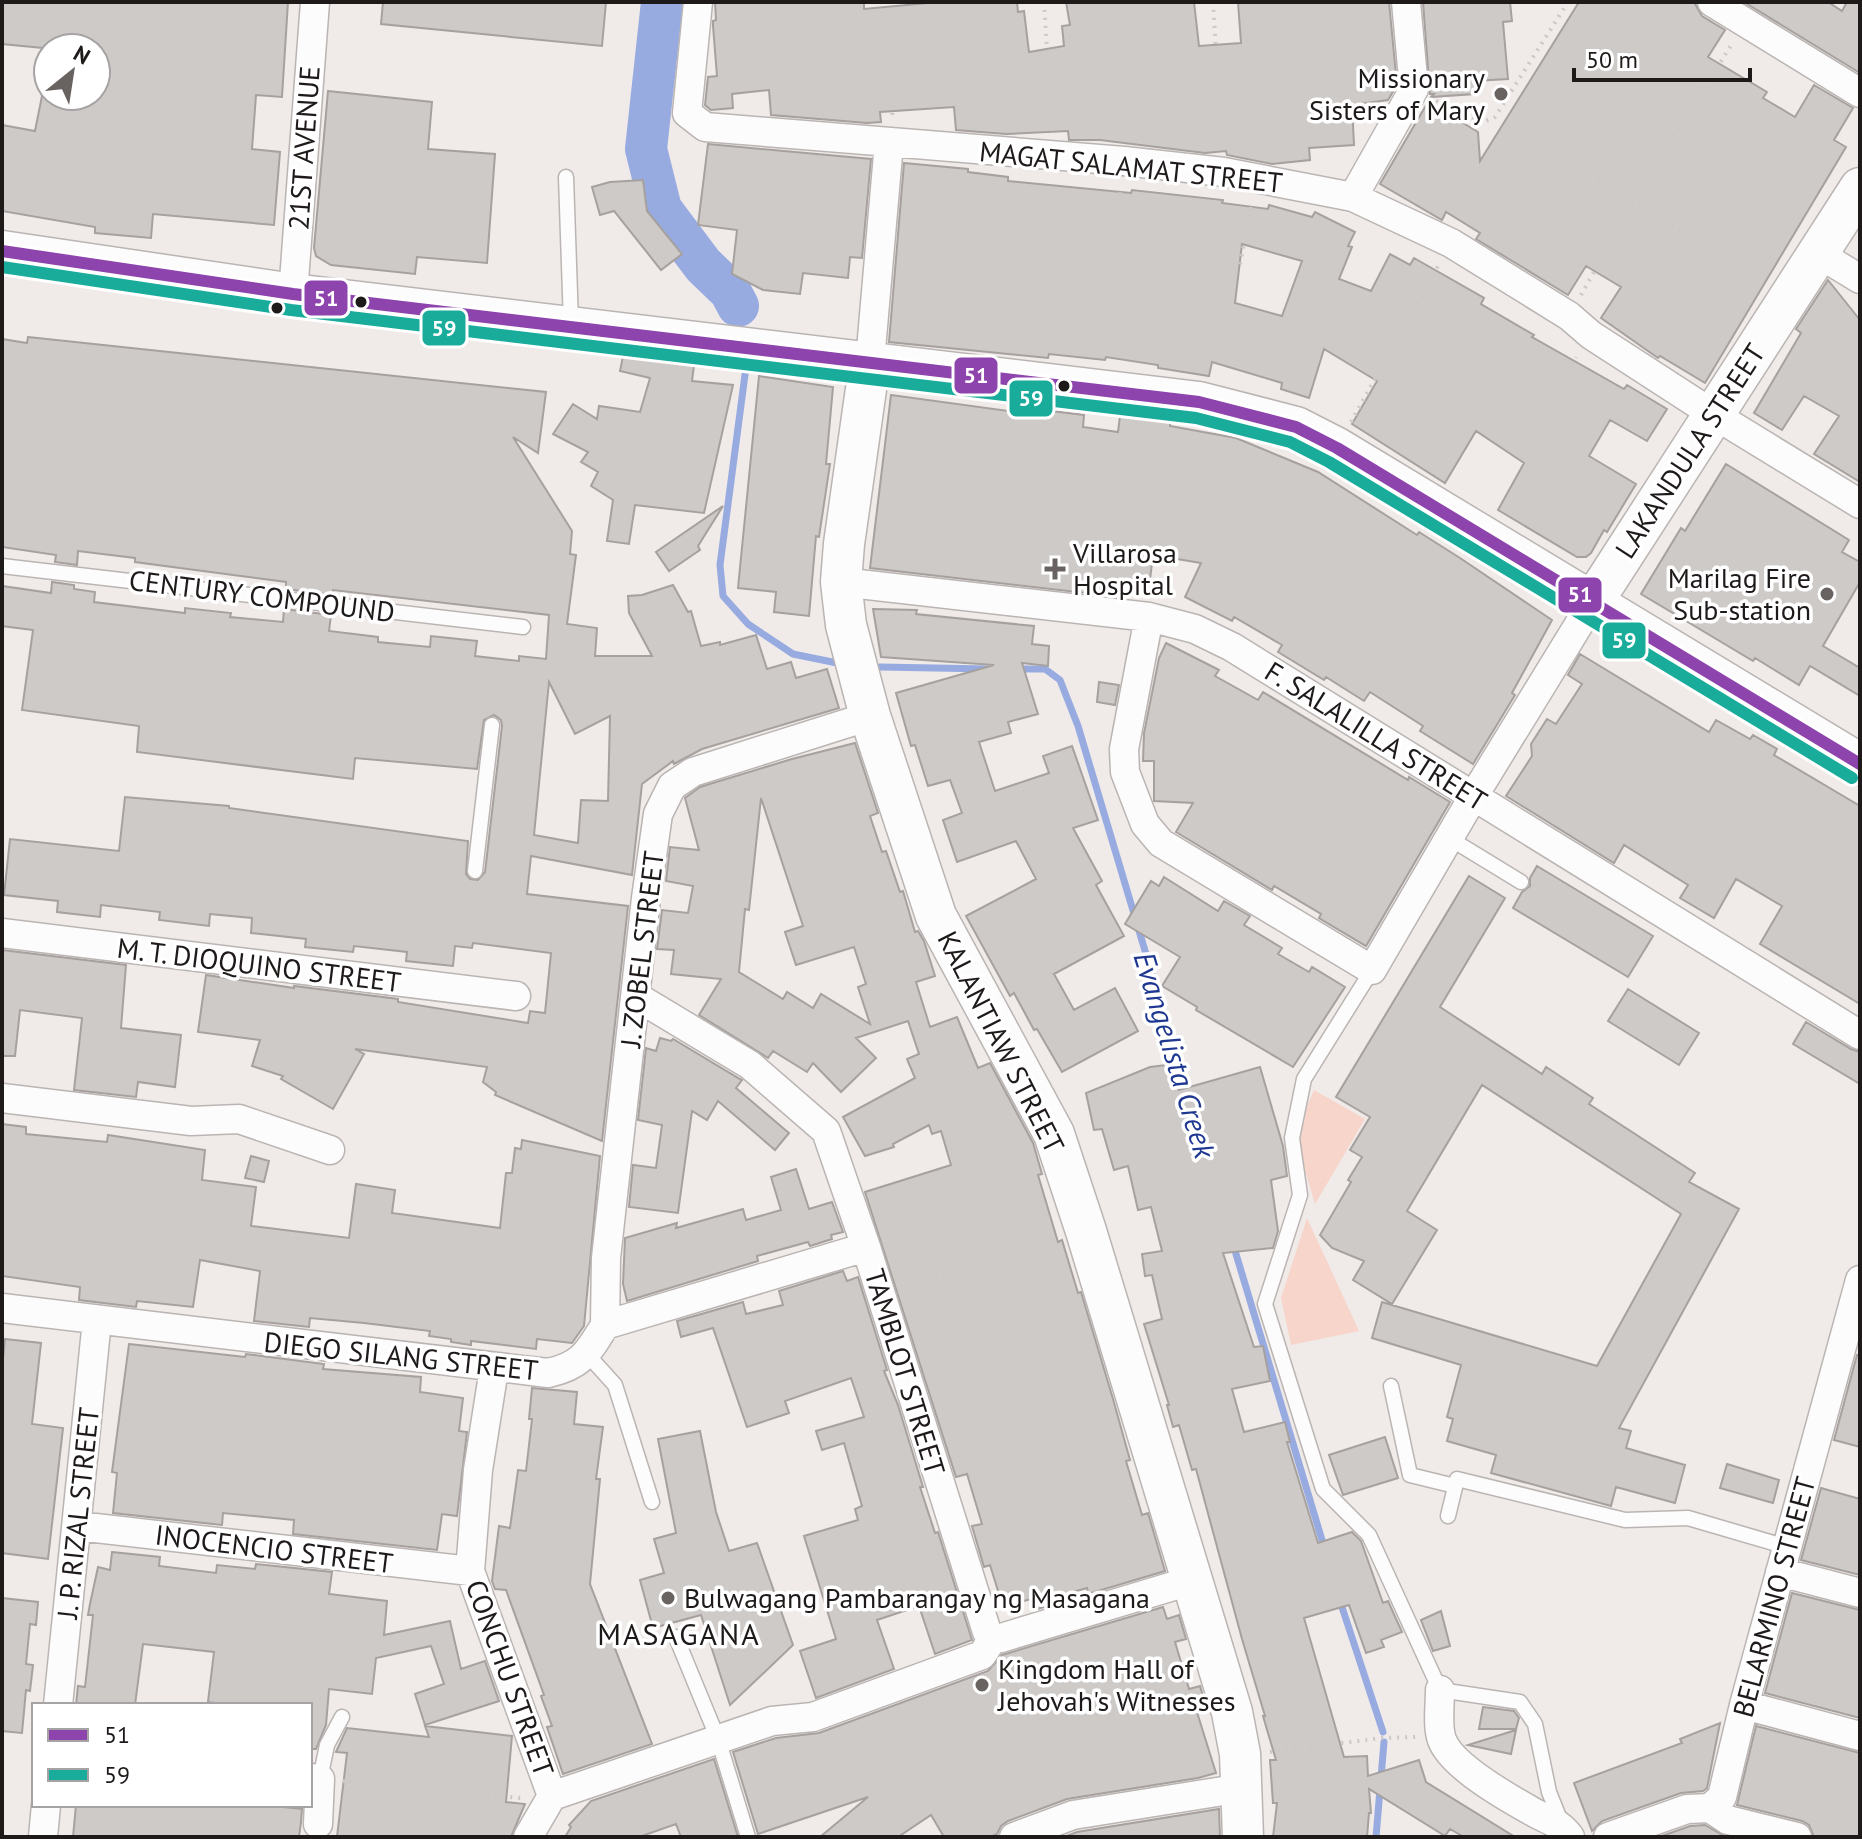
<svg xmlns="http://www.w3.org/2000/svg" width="1862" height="1839" viewBox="0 0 1862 1839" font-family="'PT Sans',sans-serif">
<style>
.green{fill:#f7d5cb}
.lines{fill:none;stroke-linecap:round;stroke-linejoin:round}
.stream{stroke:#97abe1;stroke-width:7}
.river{stroke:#97abe1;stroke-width:42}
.building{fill:#cecac8;stroke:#a6a19f;stroke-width:2;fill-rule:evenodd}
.lane-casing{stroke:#bab5b3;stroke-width:17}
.street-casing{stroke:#bab5b3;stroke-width:31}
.secondary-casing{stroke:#bab5b3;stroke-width:43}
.path{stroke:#cbc9c8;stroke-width:4;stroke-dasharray:2 6;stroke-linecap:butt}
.lane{stroke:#fdfcfc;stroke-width:14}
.street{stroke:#fdfcfc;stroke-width:28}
.secondary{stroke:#fdfcfc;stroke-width:40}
.bus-1-casing{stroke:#fff;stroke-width:18}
.bus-2-casing{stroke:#fff;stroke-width:18}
.bus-1{stroke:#8e44ad;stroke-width:12}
.bus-2{stroke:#1aac9b;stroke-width:12}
.poi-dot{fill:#686361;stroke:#fff;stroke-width:3}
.bus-dot{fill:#1e1a19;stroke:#fff;stroke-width:3}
.labels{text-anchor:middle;stroke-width:7;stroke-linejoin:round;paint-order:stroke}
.poi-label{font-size:28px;fill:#1e1a19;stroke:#fff;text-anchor:start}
.street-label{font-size:28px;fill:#1e1a19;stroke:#fff}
.water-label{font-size:30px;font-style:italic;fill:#1e3791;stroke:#fff}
.neighbourhood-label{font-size:30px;letter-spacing:2px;fill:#1e1a19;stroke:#fff}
.line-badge{stroke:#fff;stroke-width:3}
.badge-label{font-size:22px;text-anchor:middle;font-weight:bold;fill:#fff}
</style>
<rect width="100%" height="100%" fill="#f0eae8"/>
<path class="green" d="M1314 1090 1365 1119 1315 1204 1299 1150 1301 1120Z
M1307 1218 1359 1331 1291 1345 1281 1298Z"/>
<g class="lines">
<path class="stream" d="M746 367 720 565 723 596 748 624 793 654 842 664
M880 667 989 669
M1018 669H1045L1060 680 1078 726 1188 1095
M1233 1244 1325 1550
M1340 1601 1383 1732
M1376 1837 1384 1742"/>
<path class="river" d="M662 2 646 149 661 209 703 265 730 291 738 306"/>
</g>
<path class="building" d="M2 2H288L282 97 256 95 252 149 280 152 274 225 153 214 151 238 95 233V227L2 211V125L35 131 42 96H96V48H43L2 44Z
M383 2H606L602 46 381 24Z
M715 2H864V9L939 2H1017L1018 12 1024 11 1029 52 1064 46 1062 26 1070 25 1066 2H1194L1199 46 1241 43 1238 2H1389L1397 85 1388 100 1352 105 1354 145 1309 148 1310 160 1272 164 1227 155 1226 151 1205 153 1100 140H1069L1068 131 1006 134 956 130 954 107 880 112 881 122 867 123 771 115 769 90 732 94 733 108 711 110 705 105 708 77 717 76 713 26V21L716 20Z
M1423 2H1510L1512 21 1503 22 1508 79 1474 81 1475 94 1431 97 1434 94H1430Z
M1579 2H1694L1702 16 1725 30 1708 57 1767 92 1763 98 1795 117 1814 85 1853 108 1834 140 1846 147 1705 383 1660 356 1658 358 1601 318 1621 287 1586 266 1568 295 1476 239 1480 233 1446 212 1442 220 1380 184 1428 102 1478 132 1480 161Z
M1744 2H1828L1842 11 1847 2H1860V73Z
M328 91 432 102 428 149 495 154 487 263 417 257 415 274 331 265 316 256 314 248Z
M708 144 871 159 862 258 850 257 848 278 803 273 800 294 763 290 732 274 737 230 698 225Z
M904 163 968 169V172L1008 177V181L1131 193 1132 190 1223 200 1222 203 1268 209 1269 205 1312 217 1315 212 1355 232 1348 246 1352 247 1339 279 1371 291 1390 254 1410 265 1414 258 1484 298 1481 304 1534 335 1532 337 1624 389 1627 385 1667 409 1647 441 1610 420 1589 456 1636 484 1607 532 1604 530 1591 553 1586 557H1577L1498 510 1524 463 1476 431 1445 483 1352 424 1377 381 1324 349 1309 398 1281 389 1282 383 1212 362 1209 376 1158 368V365L1106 357 1105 360 1049 354 1048 358 889 342ZM1242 244 1302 261 1282 316 1235 303Z
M643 180 647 211 682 254 661 270 614 211 600 215 592 187 610 182Z
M1828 280 1860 320V482L1814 454 1839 416 1804 396 1782 430 1754 413 1801 333 1796 329Z
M28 337 546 392 538 453 513 437 572 531 570 554 576 555 567 624 597 628 595 656H652L629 613 628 596 642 595 673 585 688 612 691 611 701 646 720 642V645L756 635 767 669 791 662 796 678 827 669 839 708 702 749 674 764 673 761 642 784 632 875 531 856 527 894 628 906 602 1141 495 1095 496 1092 483 1082 487 1067 355 1049 364 1054 333 1109 281 1079 283 1076 252 1066 260 1040 198 1032 206 975 294 988V986L398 999V1002L528 1023 530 1011 545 1013 551 953 473 943 472 948 455 946 453 966 406 961 407 952 354 946 353 952 305 947 306 939 251 933 252 918 210 914 209 926 159 920 160 912 101 905 100 917 57 912 58 901 4 895 10 839 119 851 125 797 229 806V808L468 841 466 874 470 879 478 880 485 872 502 726 501 720 494 715 484 720 477 769 355 758 353 779 137 752 139 726 22 710 33 630 2 626V586L51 593 52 582 74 585V589L95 592 94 602 185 613V608L231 613 230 617 283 622 284 609 331 615 329 631 378 637V642L430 647 431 636 477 641 475 656 519 661V656L546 659 549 615 333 590V595L286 589V582L135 562V558L78 551 77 565 55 562 56 555 2 547V339L27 343ZM549 682 575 734 610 716 608 801 581 800 578 843 534 835Z
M623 356 694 365 692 381 733 385 704 513 635 505 629 544 607 541 613 500 591 486 598 472 581 462 588 452 553 434 573 404 597 419 599 406 640 412 650 378 620 371Z
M759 376 833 387 826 464H830L819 537 816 536 809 616 774 612 776 592 738 588Z
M891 395 1008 411 1009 406 1084 415 1083 427 1118 432 1120 416 1170 422V426L1236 438 1318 472 1417 535 1419 532 1460 558 1552 620 1512 693 1515 695 1473 764 1420 731 1423 726 1370 692 1364 701 1326 677 1324 680 1278 652 1282 645 1234 617 1232 621 1185 597 1201 563 1153 555 1148 596 1095 590 1094 594 870 568Z
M1726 464 1849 540 1842 552 1860 562V582L1823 646 1860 668V696L1810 666 1799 685 1755 658 1753 661 1641 594 1681 528 1685 531Z
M723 506 698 546 700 550 669 571 656 552Z
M873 609 917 610 916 614 1034 626 1032 644 1049 646 1048 666 1022 663 1038 714 1008 722 1011 733 979 742 995 791 1049 773 1043 756 1072 746 1098 820 1073 828 1102 881 1096 885 1124 936 1054 974 1074 1010 1115 988 1138 1031 1062 1072 1037 1029 1034 1030 1014 993 1010 996 966 916 1036 879 1016 841 957 862 943 820 962 813 950 780 928 786 915 745 911 746 896 693 994 665 881 657Z
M1166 643 1219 670 1215 676 1258 700 1263 692 1408 780 1409 777 1450 802 1366 946 1319 918 1321 914 1274 886 1272 890 1176 832 1193 803 1154 801V761H1143L1144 733 1159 658Z
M1580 654 1709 732 1716 720 1750 739 1753 735 1777 749 1774 755 1860 806V1004L1760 944 1782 906 1736 879 1714 918 1680 898 1688 885 1624 845 1614 863 1506 796 1532 756 1531 744 1547 719 1556 724 1582 684 1568 675Z
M1099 682 1119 685 1115 705 1097 702Z
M855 743 878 813 870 816 882 852 886 851 900 892 903 891 915 932 918 931 924 941 935 976 916 982 930 1027 957 1017 978 1068 990 1063 1033 1143 1042 1174 1038 1175 1058 1242 1062 1240 1078 1293 1081 1292 1113 1399 1130 1460 1126 1461 1142 1515 1148 1513 1165 1571 1088 1594 1087 1588 1052 1598 1054 1604 1034 1610 1031 1599 1003 1607 990 1565 984 1567 972 1526 982 1524 967 1474 956 1477 865 1192 951 1165 941 1131 932 1134 929 1125 893 1144 894 1147 865 1156 843 1117 915 1078 907 1059 919 1054 908 1021 856 1038 876 1058 841 1092 813 1063 807 1072 773 1051 768 1058 699 1015 721 979 671 974 674 950 657 949 662 910 688 913 693 886 666 881 670 847 699 850 685 798 700 787 792 759ZM761 798 803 926 785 932 796 965 854 947 866 984 858 987 870 1024 821 994 813 1008 787 992 783 999 739 972 745 909 749 910Z
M1537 866 1653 936 1628 977 1513 908 1522 892 1530 886V878Z
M1469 876 1505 898 1440 1007 1542 1074 1546 1067 1593 1098 1589 1104 1695 1173 1689 1182 1739 1209 1619 1428 1631 1431 1626 1448 1685 1465 1675 1503 1616 1487 1611 1506 1491 1473 1496 1455 1447 1441 1453 1419 1447 1417 1461 1365 1372 1338 1382 1302 1597 1366 1681 1214 1482 1085 1407 1211 1437 1230 1392 1304 1353 1280 1364 1261 1332 1248 1320 1235 1351 1182 1348 1180 1362 1157 1350 1150 1370 1117 1336 1097Z
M1164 877 1218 911 1224 901 1250 916 1244 925 1282 948 1278 954 1309 972 1312 967 1345 987 1293 1067 1196 1010 1197 1007 1162 986 1180 957 1125 924 1151 881 1159 886Z
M2 950 126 965 121 1028 181 1035 175 1087 138 1082 136 1097 74 1090 82 1018 20 1010 15 1056H2Z
M1628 989 1699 1033 1679 1065 1608 1021Z
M1806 1022 1851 1049 1860 1052V1084L1793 1044Z
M660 1038 671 1041 673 1039 740 1079 742 1080 736 1088 789 1133 775 1150 718 1101 707 1120 692 1111 678 1213 629 1207 633 1165 656 1168 662 1125 638 1120 646 1048 656 1051Z
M1174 1064 1179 1090 1260 1067 1283 1146 1287 1176 1271 1180 1278 1231 1273 1248 1223 1253 1254 1347 1263 1346 1270 1381 1232 1389 1244 1432 1285 1422 1290 1442H1287L1318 1543 1352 1532 1361 1541 1383 1603 1388 1601 1402 1632 1381 1640 1384 1647 1366 1653 1349 1605 1304 1618 1344 1757 1367 1756 1368 1776 1419 1760 1426 1782 1515 1837H1464L1450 1829 1445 1836 1369 1789 1371 1813H1369L1367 1837H1273L1277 1803H1273L1270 1760H1276L1263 1716H1265L1242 1639 1196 1469 1192 1470 1179 1425 1173 1427 1167 1405H1169L1144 1324 1162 1319 1152 1275 1145 1276 1142 1254 1162 1251 1151 1207 1138 1210 1128 1166 1114 1170 1102 1129 1094 1130 1086 1093 1150 1067Z
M2 1124 26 1127V1134L107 1142 108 1135 205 1150 202 1180 256 1187 251 1226 349 1238 356 1184 395 1190 392 1213 500 1228 506 1173H512L515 1148 521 1149 522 1140 600 1156 584 1326 572 1343 537 1339 536 1349 471 1341V1345L451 1342V1339L429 1336 430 1331 364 1323 310 1318 309 1327 254 1321 260 1271 200 1260 193 1307 137 1301 136 1307 79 1300 80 1287 2 1276Z
M251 1156 269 1161 264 1182 245 1178Z
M796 1169 809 1209 832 1202 843 1232 831 1235 832 1239 810 1246 808 1242 757 1256 758 1261 627 1301 623 1284 625 1238 677 1223 676 1228 743 1209 746 1220 781 1210 771 1177Z
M843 1271 847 1281 858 1277 887 1370 884 1371 898 1405 923 1487H920L935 1533 938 1532 972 1640 935 1654 919 1606 877 1620 894 1669 816 1698 800 1651 836 1639 804 1536 858 1520 855 1509 862 1506 844 1443 822 1450 816 1431 864 1417 851 1378 785 1401 789 1413 747 1427 713 1328 681 1337 677 1321 743 1302 746 1314 783 1305 779 1291Z
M5 1339 41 1343 32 1424 63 1428 48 1559 2 1553V1369Z
M129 1344 245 1357 246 1354 324 1364 323 1369 421 1377 420 1392 463 1398 459 1431 467 1432 457 1516 442 1514 437 1550 293 1534 294 1520 223 1513 222 1525 113 1513 117 1473 112 1472Z
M1857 1355 1860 1356V1447L1834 1440Z
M532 1388 577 1392 574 1424 603 1427 596 1479H600L590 1584 652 1744 563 1774 547 1727 552 1726 541 1696 544 1695 506 1590 495 1589 492 1581 499 1526 510 1528 518 1470 526 1471 532 1419H529Z
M700 1431 716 1512 729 1551 757 1543 793 1645 730 1705 701 1615 653 1628 640 1580 664 1573 654 1539 676 1533 658 1439Z
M1385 1437 1398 1478 1343 1495 1329 1455Z
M1727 1464 1779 1480 1773 1503 1720 1488Z
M1821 1488 1860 1499V1575L1801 1560Z
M112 1552 160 1557 159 1566 216 1573 217 1565 255 1569 256 1564 332 1572 329 1594 387 1601 384 1635 450 1621 461 1669 485 1661 499 1701 425 1725 415 1694 444 1684 431 1646 376 1658 372 1694 329 1689 326 1725 316 1749H310V1705H229L208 1702 214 1652 143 1644 135 1705H76L78 1686 85 1687 93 1615H88L90 1604 98 1567 110 1570Z
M1792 1593 1860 1610V1718L1765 1693Z
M2 1598 38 1602 36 1625 30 1624 26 1664 33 1665 30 1691 26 1690 22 1733 2 1731Z
M1163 1607 1167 1619 1179 1615 1186 1639 1175 1642 1189 1689 1200 1686 1206 1706 1196 1709 1216 1773 1198 1778 1067 1799 1008 1821 1001 1826 997 1834 990 1837H944L931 1815 898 1837H820L868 1797 758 1834 733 1752 776 1738 819 1733 988 1671 1002 1655Z
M1441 1611 1450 1646 1433 1651 1421 1620Z
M1483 1707 1514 1711 1519 1718 1516 1729H1479Z
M1720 1723 1707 1788 1703 1791 1681 1793 1602 1821 1592 1831 1574 1783 1682 1743 1680 1739Z
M425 1726 512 1736 506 1802 525 1804 511 1837H337L347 1753 336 1752 347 1728 429 1737Z
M1756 1726 1860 1753V1837H1814L1809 1825 1802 1821 1737 1805Z
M1516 1730 1511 1754 1468 1745Z
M714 1759 738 1837H681L676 1824 639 1837H565L571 1827 569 1825 591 1801Z
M76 1805H264L302 1809 301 1822 299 1837H73Z
M1219 1809 1220 1837H1064L1077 1832Z
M1705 1825 1726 1837H1659L1690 1826Z"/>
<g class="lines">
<defs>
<path id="lane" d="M566 177 571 323
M2 566 523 627
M1449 838 1521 882
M475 871 492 725
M1372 970 1304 1079 1292 1138 1300 1195 1265 1304 1323 1489 1369 1535 1440 1690 1520 1702 1535 1724 1549 1792 1561 1822
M587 1354 615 1385 652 1502
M1391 1386 1410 1475 1455 1486
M1448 1516 1457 1479 1625 1520 1688 1518 1787 1547
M676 1637 718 1739 748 1837
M320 1779 327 1745 342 1717"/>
<path id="street" d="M698 2 687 113 705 127 1124 161 1224 172 1353 197 1451 243 1569 316 1591 335 1713 414 1860 504
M1712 2 1860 93
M1353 197 1414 89 1406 2
M1819 254 1860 279
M293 294 315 2
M870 361 889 143
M841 582 1149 617 1195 629 1232 647 1860 1035
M1149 617 1124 749 1125 772 1145 824 1161 843 1372 970 1473 797 1592 603
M2 933 516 996
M637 997 750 1065 826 1131 866 1247 987 1632 993 1638
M2 1098 191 1121 239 1119 330 1150
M2 1308 548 1373C581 1366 588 1353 605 1325L866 1247
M605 1325 606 1258 646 898 658 814 672 786 693 772 870 716
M494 1369 478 1470 470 1571 552 1796 528 1837
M78 1526 470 1571
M1780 1572 1860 1593
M993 1638H1001L1190 1581
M1440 1690C1440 1705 1437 1727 1442 1740 1452 1767 1510 1799 1535 1813 1550 1821 1560 1823 1570 1837
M58 1705 97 1320
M1744 1705 1860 1736
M310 1778 320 1779 318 1824
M552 1796 772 1721 813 1717 982 1655 993 1638
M1710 1808 1728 1820 1797 1837
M43 1837 46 1805
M1014 1837 1073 1815 1242 1788
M1608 1837 1687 1809 1710 1808 1722 1797 1744 1705 1860 1280"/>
<path id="secondary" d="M2 251 293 294 1199 402 1296 427 1337 448 1860 764
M870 361 844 544 841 582 846 625 870 716 936 916 1054 1134 1086 1231 1232 1712 1240 1754 1243 1837
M1592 603 1860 188"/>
</defs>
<use href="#lane" class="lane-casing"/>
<use href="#street" class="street-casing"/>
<use href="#secondary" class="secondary-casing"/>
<path class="path" d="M881 2 894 88 892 118
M1044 2 1052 131
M1213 2 1222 147
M1436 101 1481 123 1495 117 1568 2
M1591 174 1691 237
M1115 242 1121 187
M1240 264 1252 204
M1581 295 1633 203 1733 42
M1351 422 1438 266
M1531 424 1576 357
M905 1286 1057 1239
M1270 1752 1382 1738 1416 1737
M343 1781 521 1798
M183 1837 187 1805"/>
<use href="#lane" class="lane"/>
<use href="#street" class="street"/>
<use href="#secondary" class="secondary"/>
<defs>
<path id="bus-1" d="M2 251 293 294 1199 402 1296 427 1337 448 1860 764"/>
<path id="bus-2" d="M2 267 291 310 1196 418 1290 442 1329 462 1852 778"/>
</defs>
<use href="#bus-1" class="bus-1-casing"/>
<use href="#bus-2" class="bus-2-casing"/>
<use href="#bus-1" class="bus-1"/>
<use href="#bus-2" class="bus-2"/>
</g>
<g class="poi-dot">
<circle cx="1501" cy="94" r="8"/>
<path d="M1051 557h8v8h8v8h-8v8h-8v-8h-8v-8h8z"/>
<circle cx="1827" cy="594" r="8"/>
<circle cx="668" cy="1598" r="8"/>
<circle cx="982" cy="1685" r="8"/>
</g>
<g class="bus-dot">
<circle cx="361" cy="302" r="7"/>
<circle cx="277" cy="308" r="7"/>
<circle cx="1064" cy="386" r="7"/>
</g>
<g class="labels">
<g class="poi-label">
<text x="1485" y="88" text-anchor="end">Missionary<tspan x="1485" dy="32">Sisters of Mary</tspan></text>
<text x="1073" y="563">Villarosa<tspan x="1073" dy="32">Hospital</tspan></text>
<text x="1811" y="588" text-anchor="end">Marilag Fire<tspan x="1811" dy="32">Sub-station</tspan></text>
<text x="684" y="1608">Bulwagang Pambarangay ng Masagana</text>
<text x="998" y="1679">Kingdom Hall of<tspan x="998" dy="32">Jehovah's Witnesses</tspan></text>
</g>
<g class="street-label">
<text transform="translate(304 148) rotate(-86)" y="10">21ST AVENUE</text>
<text transform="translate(1131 167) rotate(6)" y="10">MAGAT SALAMAT STREET</text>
<text transform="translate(1690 451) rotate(-57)" y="10">LAKANDULA STREET</text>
<text transform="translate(262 596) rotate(7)" y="10">CENTURY COMPOUND</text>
<text transform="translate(1376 736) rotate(32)" y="10">F. SALALILLA STREET</text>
<text transform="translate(642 949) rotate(-83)" y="10">J. ZOBEL STREET</text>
<text transform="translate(259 965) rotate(7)" y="10">M. T. DIOQUINO STREET</text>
<text transform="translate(1001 1042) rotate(63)" y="10">KALANTIAW STREET</text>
<text transform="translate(401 1356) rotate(6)" y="10">DIEGO SILANG STREET</text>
<text transform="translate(905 1372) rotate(73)" y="10">TAMBLOT STREET</text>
<text transform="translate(78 1513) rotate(-84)" y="10">J. P. RIZAL STREET</text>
<text transform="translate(274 1549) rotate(7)" y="10">INOCENCIO STREET</text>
<text transform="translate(1774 1597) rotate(-75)" y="10">BELARMINO STREET</text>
<text transform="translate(510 1678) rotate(70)" y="10">CONCHU STREET</text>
</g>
<g class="water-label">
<text transform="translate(1174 1055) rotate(73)" y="10">Evangelista Creek</text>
</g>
<g class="neighbourhood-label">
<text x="679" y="1645">MASAGANA</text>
</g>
</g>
<g class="line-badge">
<rect x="303" y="279" width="46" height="38" rx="8" fill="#8e44ad"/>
<rect x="421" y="309" width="46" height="38" rx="8" fill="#1aac9b"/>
<rect x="953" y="356" width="46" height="39" rx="8" fill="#8e44ad"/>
<rect x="1008" y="379" width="46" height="39" rx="8" fill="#1aac9b"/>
<rect x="1557" y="576" width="46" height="38" rx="8" fill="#8e44ad"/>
<rect x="1601" y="621" width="46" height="39" rx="8" fill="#1aac9b"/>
</g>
<g class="badge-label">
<text x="326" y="306">51</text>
<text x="444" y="336">59</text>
<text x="976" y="383">51</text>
<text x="1031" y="406">59</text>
<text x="1580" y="602">51</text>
<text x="1624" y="648">59</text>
</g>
<rect width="1862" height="1839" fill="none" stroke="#1e1a19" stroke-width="8"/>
<rect x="32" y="1703" width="280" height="104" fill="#ffffff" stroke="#a5a3a3" stroke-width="2"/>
<rect x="48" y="1729" width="40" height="12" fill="#8e44ad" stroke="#a5a3a3" stroke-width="2"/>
<text x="104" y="1743" font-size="24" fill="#1e1a19">51</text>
<rect x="48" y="1769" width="40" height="12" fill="#1aac9b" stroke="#a5a3a3" stroke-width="2"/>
<text x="104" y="1783" font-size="24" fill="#1e1a19">59</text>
<g transform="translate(72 72) rotate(30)"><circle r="38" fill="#ffffff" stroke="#a5a3a3" stroke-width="2"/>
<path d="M0-6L14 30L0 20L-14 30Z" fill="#686361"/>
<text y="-12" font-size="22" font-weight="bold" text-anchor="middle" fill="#1e1a19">N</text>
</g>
<path d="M1574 68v12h176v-12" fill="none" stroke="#1e1a19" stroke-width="4"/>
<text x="1586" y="68" font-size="24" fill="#1e1a19" stroke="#ffffff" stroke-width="6" paint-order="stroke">50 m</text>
</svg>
